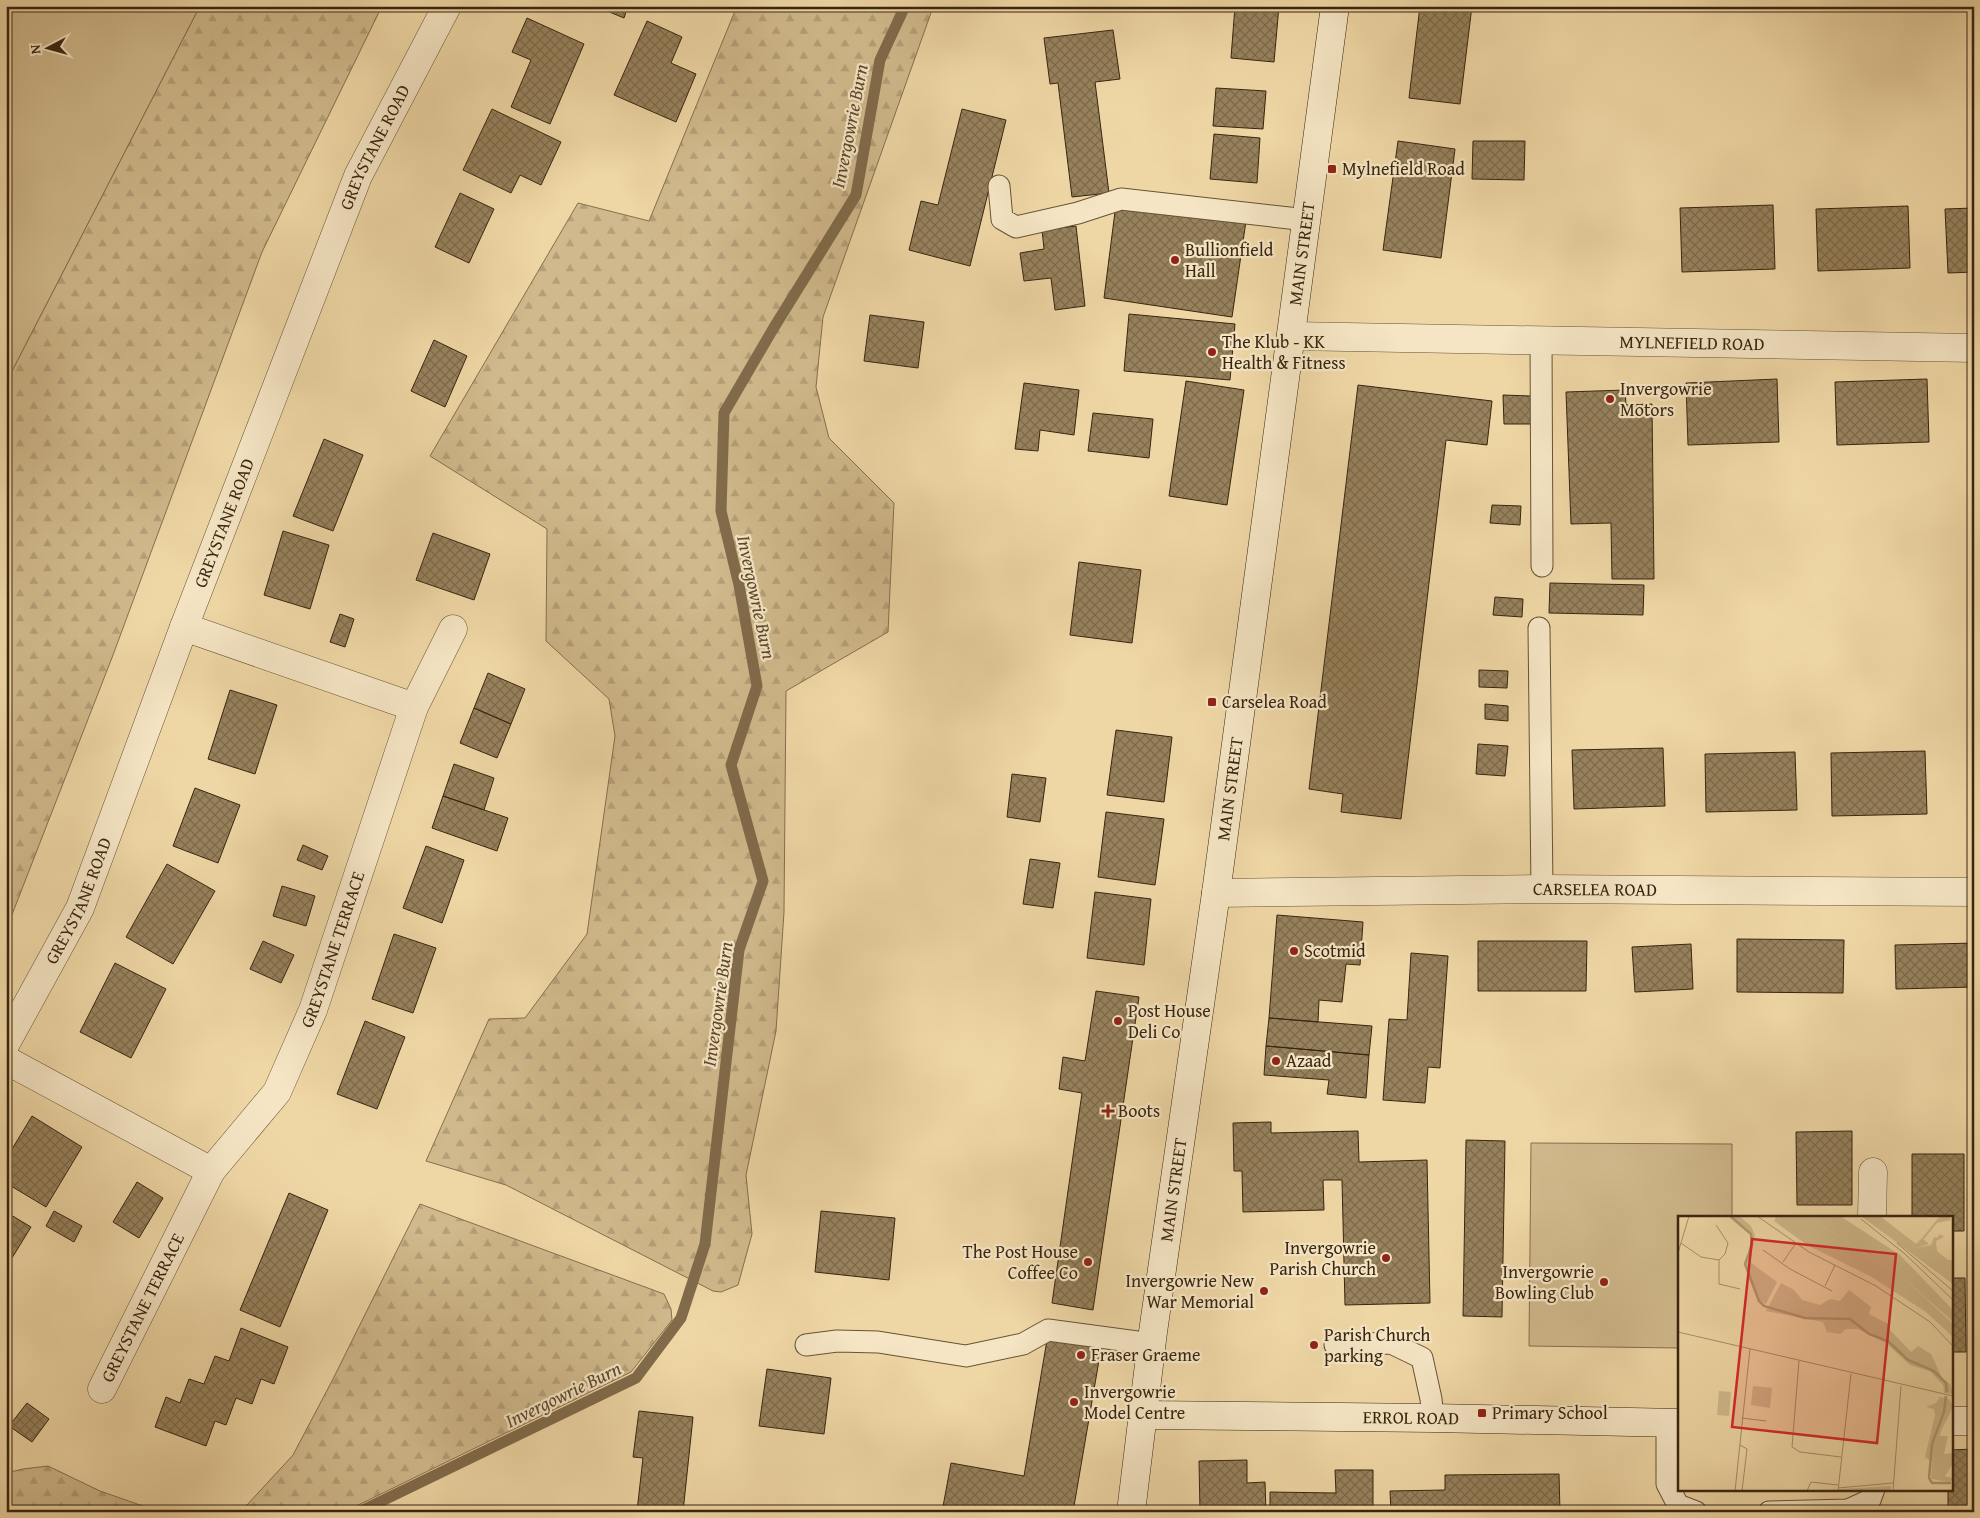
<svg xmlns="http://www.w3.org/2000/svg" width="1980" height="1518" viewBox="0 0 1980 1518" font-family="'Gentium Book Plus',serif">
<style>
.green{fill:#d0b98c;stroke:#846f4e}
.forest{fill:url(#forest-firs);stroke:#846f4e}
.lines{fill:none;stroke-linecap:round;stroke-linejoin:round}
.stream{stroke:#816b4b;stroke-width:11}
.building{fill:url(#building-cross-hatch);stroke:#382510}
.lane-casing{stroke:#665235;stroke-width:23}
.street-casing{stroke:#665235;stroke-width:29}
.secondary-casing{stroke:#382510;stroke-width:29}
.lane{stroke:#f5e5c4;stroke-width:21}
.street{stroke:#f5e5c4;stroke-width:28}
.secondary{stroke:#f5e5c4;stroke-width:28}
.poi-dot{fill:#8f2418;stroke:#f5e5c4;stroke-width:2}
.labels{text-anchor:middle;stroke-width:4.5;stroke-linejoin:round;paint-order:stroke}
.street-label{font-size:18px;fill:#382510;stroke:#f5e5c4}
.poi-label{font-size:18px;fill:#382510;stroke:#f5e5c4;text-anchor:start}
.water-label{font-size:19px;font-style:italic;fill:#5c482d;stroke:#f5e5c4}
.inset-river{fill:none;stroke:#b19a72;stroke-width:2.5}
.inset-road{fill:none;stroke:#a69069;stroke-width:1}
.view{fill:#d62828;fill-opacity:0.15;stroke:#d62828;stroke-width:2.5}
.inset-edge{fill:none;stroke:#382510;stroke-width:2.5}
</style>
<defs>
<pattern id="forest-firs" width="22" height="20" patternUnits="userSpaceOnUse" patternTransform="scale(1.25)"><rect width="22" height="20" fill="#d0b98c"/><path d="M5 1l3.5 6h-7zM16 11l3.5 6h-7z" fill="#b39f78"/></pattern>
<pattern id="building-cross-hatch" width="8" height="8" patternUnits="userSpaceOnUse" patternTransform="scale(1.25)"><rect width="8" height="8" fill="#97825d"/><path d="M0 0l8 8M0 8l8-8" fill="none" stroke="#7c6a4b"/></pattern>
</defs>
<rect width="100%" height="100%" fill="#efd7a5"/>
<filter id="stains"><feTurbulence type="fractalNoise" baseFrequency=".004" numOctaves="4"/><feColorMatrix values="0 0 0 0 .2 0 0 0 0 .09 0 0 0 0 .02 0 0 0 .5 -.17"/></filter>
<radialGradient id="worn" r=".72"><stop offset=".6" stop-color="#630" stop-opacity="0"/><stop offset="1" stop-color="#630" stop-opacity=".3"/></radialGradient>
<path class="green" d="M6 6H200L6 383Z
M1531 1143 1732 1144V1217H1679V1348L1529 1346Z"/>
<path class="forest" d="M200 6H382L262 252 113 655 6 930V383Z
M737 6H935L932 10 823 317 816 387 829 438 894 503 888 632 786 691 784 912 776 1031 746 1175 752 1234 738 1285 721 1292 713 1291 506 1185 426 1161 489 1019 525 1018 587 934 615 736 609 699 546 641 547 529 430 456 578 203 649 221Z
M420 1204 664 1294 671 1309 672 1320 631 1372 344 1512H219L246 1506 293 1455 333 1379Z
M48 1466 100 1491 160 1512H75L55 1507 6 1510V1473L23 1469Z"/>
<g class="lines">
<path class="stream" d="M31 1512H67
M359 1512 636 1378 681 1318 705 1244 739 950 763 881 731 765 757 686 739 585 721 511 724 413 773 329 856 195 880 60 905 6"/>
</g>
<path class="building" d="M595 6H628L624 18Z
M1235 6H1279L1274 62 1231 58Z
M1420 6H1472L1460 104 1409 98Z
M527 18 584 44 550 124 511 107 531 60 512 52Z
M647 21 682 37 671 63 696 74 676 122 614 95Z
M1113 30 1120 79 1095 82 1109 193 1072 197 1058 83 1050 84 1044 38Z
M1216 88 1266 91 1263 129 1213 126Z
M492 109 561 142 541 185 520 175 511 193 463 170Z
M962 109 1006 120 970 266 909 250 921 201 938 205Z
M1214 134 1260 138 1257 183 1210 179Z
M1398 141 1455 149 1441 258 1383 250Z
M1473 141H1525L1524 180 1472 179Z
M460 193 494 209 469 263 435 247Z
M1116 204 1246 221 1232 317 1104 298Z
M1773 205 1775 269 1682 272 1680 208Z
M1908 206 1910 268 1818 271 1816 209Z
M1974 208V272L1948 273 1945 209Z
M1076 226 1085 306 1055 310 1051 278 1024 281 1020 253 1044 249 1042 230Z
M1129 314 1235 324 1230 380 1124 371Z
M870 315 924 322 918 368 864 361Z
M434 340 467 356 445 407 411 391Z
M1777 379 1779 442 1688 445 1686 383Z
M1927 379 1929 442 1837 445 1835 382Z
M1186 381 1244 390 1227 505 1169 496Z
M1024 383 1079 390 1074 435 1040 430 1038 451 1015 449Z
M1358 385 1492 401 1487 445 1446 440 1401 819 1341 812 1343 794 1309 789Z
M1625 390 1626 405 1652 404 1654 579H1612L1611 523 1571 524 1566 392Z
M1503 395 1531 396V424H1504Z
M1093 413 1153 419 1149 458 1088 451Z
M324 439 363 455 333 531 293 516Z
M1492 505 1521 506 1520 525 1490 523Z
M283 531 329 545 310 609 264 595Z
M433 533 490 554 474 600 416 580Z
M1079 562 1141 570 1132 643 1070 635Z
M1550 583 1644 585 1643 615 1549 613Z
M1495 597 1523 599 1522 617 1493 615Z
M340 614 354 619 345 647 330 642Z
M1479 670 1508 671 1507 688 1479 687Z
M488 673 525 689 511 724 474 708Z
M230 690 277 705 255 774 208 759Z
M1485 704 1508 706V721L1485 719Z
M474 708 511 724 497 758 460 743Z
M1116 730 1172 737 1164 802 1107 795Z
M1478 744 1508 746 1505 776 1476 774Z
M1663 748 1665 806 1574 809 1572 750Z
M1925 751 1927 814 1832 816 1831 753Z
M1795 752 1797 810 1706 812 1705 754Z
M454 764 494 778 484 810 443 796Z
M1012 774 1046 778 1040 822 1007 817Z
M195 788 240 805 218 863 173 846Z
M443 796 508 818 497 851 432 828Z
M1106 812 1164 819 1155 885 1098 877Z
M303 845 328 856 322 870 297 860Z
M426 846 464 860 442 923 403 908Z
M1030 859 1060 863 1053 908 1023 904Z
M167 864 215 891 173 964 126 937Z
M282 886 315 896 306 926 273 916Z
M1095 892 1151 899 1144 965 1087 958Z
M1277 915 1363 922 1360 965 1346 964 1342 1002 1319 1000 1318 1022 1269 1018Z
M394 934 436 948 413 1013 372 999Z
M1737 939 1844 940 1843 993 1737 992Z
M263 941 294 955 281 983 250 969Z
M1478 941H1587L1586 991H1478Z
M1974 943V987L1896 989 1895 945Z
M1691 944 1693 989 1635 992 1632 947Z
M1411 953 1448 956 1440 1068 1428 1067 1425 1103 1383 1100 1389 1019 1407 1020Z
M115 963 166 989 131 1058 80 1032Z
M1096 991 1139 997 1093 1310 1052 1303 1082 1093 1059 1089 1063 1057 1085 1061Z
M1269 1018 1372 1026 1369 1055 1266 1046Z
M365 1021 405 1037 377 1109 337 1094Z
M1266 1046 1369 1055 1366 1098 1327 1094 1329 1080 1264 1075Z
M32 1116 82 1147 46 1207 6 1183V1159Z
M1271 1122V1133L1358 1131 1359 1162 1427 1160 1430 1303 1345 1305 1342 1180H1323L1324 1210 1243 1212 1242 1171H1234L1233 1123Z
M1852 1131V1205H1797L1796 1132Z
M1466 1140 1505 1141 1502 1317 1463 1316Z
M1912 1154H1964V1231H1951V1217H1912Z
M137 1182 163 1198 139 1238 113 1222Z
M289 1193 328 1210 280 1327 240 1310Z
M54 1211 82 1226 74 1242 46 1226Z
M821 1211 895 1218 889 1280 815 1272Z
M6 1212 31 1227 12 1258 6 1254Z
M1951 1278H1965L1966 1352H1951Z
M241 1328 288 1347 274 1384 261 1379 252 1404 236 1398 226 1425 215 1421 206 1446 155 1427 166 1397 180 1403 189 1379 204 1384 215 1356 229 1361Z
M1048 1334 1102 1343 1073 1512H942L951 1463 1024 1476Z
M767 1369 831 1378 824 1434 759 1426Z
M27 1403 49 1419 32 1442 9 1426Z
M639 1411 693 1417 683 1512 637 1511 643 1458 633 1457Z
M1974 1449V1512H1948V1489H1951V1450Z
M1247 1460V1483L1265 1482 1266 1512H1200L1199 1461Z
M1335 1470H1373V1512H1270V1492L1336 1493Z
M1559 1474 1560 1512H1391L1390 1491 1445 1490V1475Z"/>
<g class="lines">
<defs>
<path id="lane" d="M999 186 1002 219 1016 227 1078 213 1121 199 1307 220
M1541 339 1542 566
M1539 628 1542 889
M806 1345 837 1341 878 1342 966 1356 1023 1344 1048 1330 1152 1344
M1335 1345 1391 1343 1422 1358 1431 1399 1433 1418
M1667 1423V1484L1678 1505 1696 1512
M1769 1512 1848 1510 1870 1500 1874 1489"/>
<g id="street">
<path id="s1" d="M1291 336 1974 348"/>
<path d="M184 627 414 707"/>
<path id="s2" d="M1216 893 1542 889 1974 892"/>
<path id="s3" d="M6 1043 80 908 184 627 358 176 447 6"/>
<path d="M6 1060 211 1171"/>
<path d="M1872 1217 1873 1172"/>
<path id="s4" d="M102 1389 211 1171 277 1092 313 1010 414 707 453 629"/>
</g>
<g id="secondary">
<path id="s5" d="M1143 1415 1433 1418 1679 1423"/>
<path d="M1951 1421H1974"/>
<path id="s6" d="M1131 1512 1153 1332 1216 893 1335 6"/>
</g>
</defs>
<use href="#lane" class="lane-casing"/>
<use href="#street" class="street-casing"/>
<use href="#secondary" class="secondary-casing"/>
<use href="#lane" class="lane"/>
<use href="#street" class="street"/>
<use href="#secondary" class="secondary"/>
</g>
<g class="poi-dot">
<rect x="1327" y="164" width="10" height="10" rx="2.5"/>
<circle cx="1175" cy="260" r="5"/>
<circle cx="1212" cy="352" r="5"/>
<circle cx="1610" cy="399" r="5"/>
<rect x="1207" y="697" width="10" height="10" rx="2.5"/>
<circle cx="1294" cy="951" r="5"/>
<circle cx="1118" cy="1021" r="5"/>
<circle cx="1276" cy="1061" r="5"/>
<path d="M1105.5 1103.5h5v5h5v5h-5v5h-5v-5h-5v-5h5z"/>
<circle cx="1386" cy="1258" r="5"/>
<circle cx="1088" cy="1262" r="5"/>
<circle cx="1604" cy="1282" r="5"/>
<circle cx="1264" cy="1291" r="5"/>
<circle cx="1314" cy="1345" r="5"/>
<circle cx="1081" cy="1355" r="5"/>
<circle cx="1074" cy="1402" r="5"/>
<rect x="1477" y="1408" width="10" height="10" rx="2.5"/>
</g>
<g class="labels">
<g class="street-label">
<text dy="6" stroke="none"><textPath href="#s3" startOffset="970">GREYSTANE ROAD</textPath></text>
<text dy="6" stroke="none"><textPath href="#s6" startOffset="1270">MAIN STREET</textPath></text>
<text dy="6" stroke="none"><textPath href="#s1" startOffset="401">MYLNEFIELD ROAD</textPath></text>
<text dy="6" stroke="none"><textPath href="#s3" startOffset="565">GREYSTANE ROAD</textPath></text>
<text dy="6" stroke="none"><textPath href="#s6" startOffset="730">MAIN STREET</textPath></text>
<text dy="6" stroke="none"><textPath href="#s2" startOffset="379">CARSELEA ROAD</textPath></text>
<text dy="6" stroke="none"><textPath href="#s3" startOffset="160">GREYSTANE ROAD</textPath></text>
<text dy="6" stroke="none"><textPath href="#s4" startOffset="500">GREYSTANE TERRACE</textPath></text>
<text dy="6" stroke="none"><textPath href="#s6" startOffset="325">MAIN STREET</textPath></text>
<text dy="6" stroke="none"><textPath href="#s4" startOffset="91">GREYSTANE TERRACE</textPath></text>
<text dy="6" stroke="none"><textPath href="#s5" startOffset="268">ERROL ROAD</textPath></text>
</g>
<g class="poi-label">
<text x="1342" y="175">Mylnefield Road</text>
<text x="1185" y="256">Bullionfield<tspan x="1185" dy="21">Hall</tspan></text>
<text x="1222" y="348">The Klub - KK<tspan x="1222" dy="21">Health &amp; Fitness</tspan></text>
<text x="1620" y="395">Invergowrie<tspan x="1620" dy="21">Motors</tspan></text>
<text x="1222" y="708">Carselea Road</text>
<text x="1304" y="957">Scotmid</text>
<text x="1128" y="1017">Post House<tspan x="1128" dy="21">Deli Co</tspan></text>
<text x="1286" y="1067">Azaad</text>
<text x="1118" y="1117">Boots</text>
<text x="1376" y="1254" text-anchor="end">Invergowrie<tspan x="1376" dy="21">Parish Church</tspan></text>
<text x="1078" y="1258" text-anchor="end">The Post House<tspan x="1078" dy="21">Coffee Co</tspan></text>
<text x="1594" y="1278" text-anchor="end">Invergowrie<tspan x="1594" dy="21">Bowling Club</tspan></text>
<text x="1254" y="1287" text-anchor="end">Invergowrie New<tspan x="1254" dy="21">War Memorial</tspan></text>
<text x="1324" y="1341">Parish Church<tspan x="1324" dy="21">parking</tspan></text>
<text x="1091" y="1361">Fraser Graeme</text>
<text x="1084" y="1398">Invergowrie<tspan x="1084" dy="21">Model Centre</tspan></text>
<text x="1492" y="1419">Primary School</text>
</g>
<g class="water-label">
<text transform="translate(849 126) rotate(-79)" y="7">Invergowrie Burn</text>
<text transform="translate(757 597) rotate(78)" y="7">Invergowrie Burn</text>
<text transform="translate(717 1004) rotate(-82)" y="7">Invergowrie Burn</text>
<text transform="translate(563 1394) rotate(-26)" y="7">Invergowrie Burn</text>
</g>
</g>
<g transform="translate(1678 1216)">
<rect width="275" height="275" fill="#efd7a5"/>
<path d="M130 0H162L222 39 275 94V106L230 66ZM183 0H194L238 32 253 29 256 21 259 22 262 18 266 21 258 25 259 35 270 44H275V68ZM262 0H272L273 4 259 7 246 23 244 22ZM75 170 94 172 92 192 73 189ZM41 175 53 176 51 200 39 199ZM261 220H270L266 238 275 237V247L266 262 259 259 254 246Z" fill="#d0b98c"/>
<path d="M53 0H61L73 10 77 19 72 46 99 66 88 88 81 84 68 48 74 19ZM95 0H130L230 66 275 108V121L248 96 192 60 129 29 96 5 98 2ZM202 0 238 28 244 22 251 28 238 32 193 1ZM103 67 116 74 124 84 142 89 152 83 162 85 171 74 193 91 191 98 212 109 211 113 233 136 240 130 253 138 264 162 272 168 275 178 266 177 265 169 252 155 232 149 208 127 180 113H168L162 118 149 116 145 106 88 95ZM262 181 271 183 275 191 263 215 254 246 259 259 275 262 272 266 253 263 254 246 247 241 257 199 256 193 248 191 258 187Z" fill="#d0b98c"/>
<path d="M213 270V275H163V273Z" fill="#d0b98c"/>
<path class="inset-river" d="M52 0 73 18 74 29 67 48 81 85 86 90 127 102 172 103 191 118 210 125 230 144 256 155 268 167 269 176M268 180 266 196 254 228 251 262 254 267H273"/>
<path class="inset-road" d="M79 0 131 36 198 70 252 106 275 130M183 3 227 38 275 84M3 27 23 41 41 44 47 38 50 27 38 9M219 27 275 75M85 34 112 53 154 75M0 37 11 0M41 44V68L62 73M105 46 118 27M147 70 157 49M0 116 275 180M121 145 114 231 122 236 163 241M64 202 88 205M62 229 69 233 64 275M160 272 215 267M57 275 72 133M129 275 133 266 160 269M160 275 173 158M215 275 223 170"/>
<path class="view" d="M74 23 218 38 199 227 54 211Z"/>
<rect width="275" height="275" class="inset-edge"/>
</g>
<rect width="1980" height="1518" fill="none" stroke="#efd7a5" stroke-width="25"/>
<rect x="8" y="8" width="1965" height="1503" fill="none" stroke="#382510" stroke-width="2.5"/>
<rect x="12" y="12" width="1955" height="1493" fill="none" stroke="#382510"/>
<g transform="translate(48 48) rotate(264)" stroke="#f5e5c4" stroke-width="4" paint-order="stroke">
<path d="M0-4L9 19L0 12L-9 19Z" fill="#382510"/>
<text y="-8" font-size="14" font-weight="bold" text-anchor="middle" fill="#382510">N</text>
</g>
<rect width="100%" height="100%" filter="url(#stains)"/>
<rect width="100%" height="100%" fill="url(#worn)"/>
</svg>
